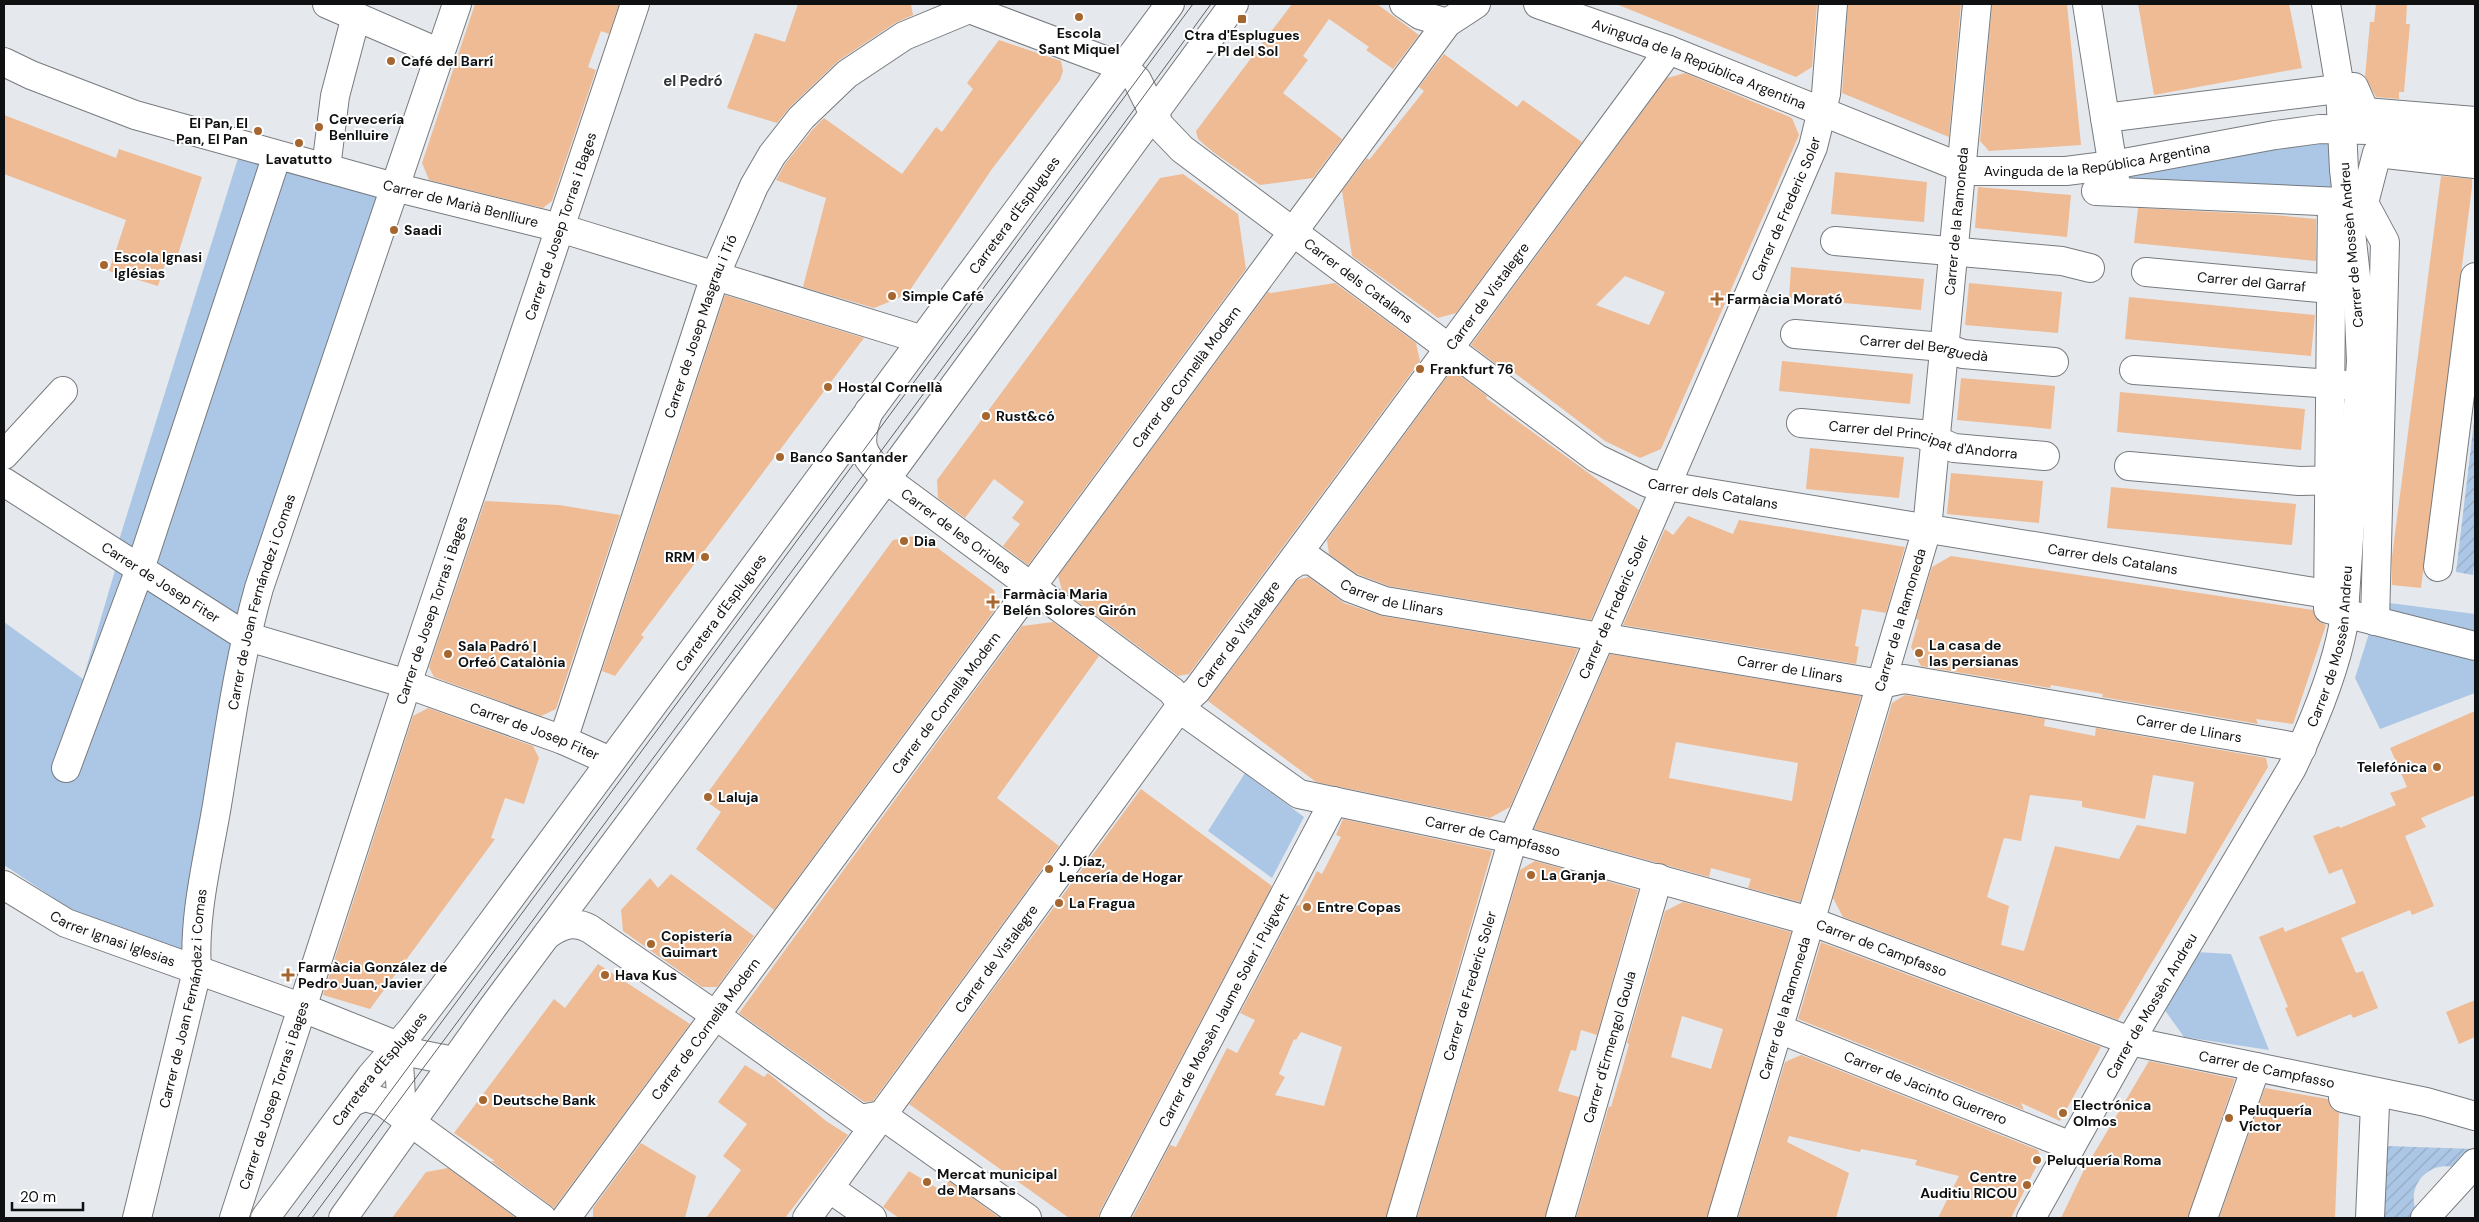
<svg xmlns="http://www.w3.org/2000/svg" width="2479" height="1222" viewBox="0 0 2479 1222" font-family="'DM Sans',sans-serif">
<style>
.park{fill:#acc7e5}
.garden{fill:url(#garden-furrows)}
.building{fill:#eebb95;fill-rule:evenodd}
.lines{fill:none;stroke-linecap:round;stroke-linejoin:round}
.minor-casing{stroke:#777a7e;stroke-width:30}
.minor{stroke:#fff;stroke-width:28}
.tram{stroke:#606265;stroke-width:1}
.poi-dot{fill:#a66630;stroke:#fff;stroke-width:2}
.labels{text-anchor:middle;stroke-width:4;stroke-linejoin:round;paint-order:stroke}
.poi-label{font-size:14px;font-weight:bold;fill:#0f1011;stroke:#fff;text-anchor:start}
.street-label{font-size:14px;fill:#0f1011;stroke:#fff}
.neighbourhood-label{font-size:15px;font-weight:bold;fill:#313437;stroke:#fff}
</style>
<defs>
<pattern id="garden-furrows" width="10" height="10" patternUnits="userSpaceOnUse" patternTransform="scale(1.25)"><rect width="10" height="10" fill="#acc7e5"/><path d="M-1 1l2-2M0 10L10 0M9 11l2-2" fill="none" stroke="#93aac3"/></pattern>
</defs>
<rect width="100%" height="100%" fill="#e5e9ed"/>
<path class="park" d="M2336 135 2351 273 2323 211 2087 174Z
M239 155 380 195 239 620 115 553Z
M116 567 244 643 182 954 73 911 4 865V622L83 679Z
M2374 601 2475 614V693L2380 729 2355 678 2371 627Z
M1245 773 1304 817 1272 878 1208 831Z
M2196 952 2231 954 2269 1050 2184 1037 2164 1009Z"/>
<path class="garden" d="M2475 413V556L2473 575 2456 572Z
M2387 1146 2475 1149 2459 1169C2430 1157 2403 1187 2418 1215L2416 1218H2384Z"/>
<path class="building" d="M475 4H619L609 34 601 31 588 67 596 70 552 201 543 208 429 180 422 163Z
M798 4H911L913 15 895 23 838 61 790 107 777 123 727 108 755 33 785 42Z
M1292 4H1377L1419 35 1393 69 1366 50 1369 47 1329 19 1303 56 1308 60 1283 93 1342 139 1313 178 1260 185 1213 152 1198 139 1196 131Z
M1616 4H1817L1812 67 1796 77Z
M1848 4H1961L1949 137 1842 93Z
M1992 4H2067L2081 145 1989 151 1980 141Z
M2138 4H2289L2302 68 2154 95Z
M2376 4H2407L2406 24H2410L2404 92H2399V99L2376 97 2365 77 2370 22H2374Z
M999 40 1061 61 1063 71 1060 80 992 169 910 290 899 298 874 308 803 287 826 198 776 180 785 164 813 129 824 118 902 174 936 127 942 132 973 89 967 83Z
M1444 54 1517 107 1523 100 1582 142 1456 313 1438 318 1352 256 1342 191 1367 158 1369 160 1424 91 1419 87Z
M1685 73 1792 118 1799 135 1661 449 1640 458 1605 441 1512 371V376L1471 345 1667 78ZM1625 276 1665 292 1649 325 1596 305Z
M4 115 116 158 119 149 202 177 175 264 166 261 158 286 109 271 126 220 4 174Z
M1835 172 1927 182 1924 222 1831 214Z
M1183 174 1238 214 1246 269 1028 565 1003 546 1020 524 1012 518 1024 502 994 479 965 518 938 498 937 480 1160 178Z
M2441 176 2472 179V187L2421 588 2392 585V557Z
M1978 187 2071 195 2067 237 1975 228Z
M2138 208 2274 215 2316 219V261L2134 243Z
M1791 267 1924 279 1921 310 1789 298Z
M1335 283 1416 343 1420 361 1189 674 1178 676 1062 590 1058 576 1268 292 1271 293Z
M1969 283 2062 292 2058 333 1965 325Z
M725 295 864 338 641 635 644 637 615 676 602 671Z
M2129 297 2315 315 2311 356 2125 339Z
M1782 361 1913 374 1910 404 1779 391Z
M1452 370 1487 396 1486 398 1639 510 1591 620 1389 586 1357 574 1329 554 1327 540Z
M1961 378 2055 386 2051 429 1957 420Z
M2120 392 2305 409 2301 450 2117 432Z
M1810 448 1904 457 1899 498 1806 489Z
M1951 473 2043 481 2039 523 1947 514Z
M2111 487 2296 504 2292 545 2107 528Z
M485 501 559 505 620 515 556 709 541 716 434 677 429 667Z
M1688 516 1733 534 1739 520 1905 547 1886 613 1862 609 1855 646 1859 647 1856 664 1623 625 1665 529 1673 535Z
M920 535 994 590 999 604 774 910 696 849 721 812 703 799 893 540Z
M1951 556 2313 610 2318 621 2326 625 2293 724 2256 719 2258 724 2102 697 2103 694 2051 685 2050 688 1921 666 1911 647 1919 620 1916 619 1932 567Z
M1308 577 1344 603 1382 616 1578 649 1510 807 1490 818 1316 782 1208 701 1297 580Z
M1053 622 1099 656 997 798 1059 846 873 1101 864 1102 739 1013 1022 626Z
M1610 654 1861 696 1800 902 1748 888 1751 879 1711 868 1709 877 1534 829ZM1676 742 1798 763 1792 801 1669 778Z
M1905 695 2045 719 2044 726 2095 736 2096 728 2266 758 2268 767 2118 1020 1843 917 1833 898 1892 703ZM2153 775 2194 782 2186 834 2137 825 2119 859 2055 846 2024 951 2001 945 2009 906 1987 897 2004 838 2021 841 2030 795 2082 801V807L2145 819Z
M428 708 533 746 539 758 524 804 505 798 491 838 495 839 370 1009 323 995 413 716Z
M2475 711V795L2421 818 2426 827 2405 836 2434 906 2412 915 2410 910 2341 938 2356 973 2363 971 2378 1008 2353 1018 2351 1014 2297 1037 2285 1008 2288 1007 2259 937 2283 927 2285 932 2356 903 2342 869 2329 874 2313 836 2339 826 2340 828 2396 805 2390 793 2407 787 2390 748Z
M1141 789 1272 886 1100 1211 1098 1218H1069L909 1104Z
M1343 819 1492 851 1386 1218H1132L1170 1145 1176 1147 1227 1048 1237 1053 1255 1020 1240 1013 1297 905 1299 906 1317 871 1322 874 1341 837 1336 835ZM1301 1032 1342 1047 1324 1106 1275 1095 1285 1077 1279 1074 1294 1039 1296 1040Z
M1535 861 1638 890 1597 1035 1581 1030 1576 1051 1571 1050 1558 1091 1579 1097 1545 1218H1417L1520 870Z
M671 874 754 936 717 987H702L623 931 621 910 650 878 658 888Z
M1683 902 1791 932 1707 1218H1576L1609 1106 1611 1107 1623 1066 1629 1044 1627 1043 1665 911ZM1682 1016 1723 1029 1711 1069 1671 1057Z
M1821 942 1823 943 2101 1047 2060 1121 2021 1103 2024 1110 1798 1019Z
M598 964 690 1024 554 1208 491 1161H495L454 1133 554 999 565 1008Z
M2475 1000V1037L2459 1044 2446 1012Z
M1801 1055 2038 1150 2040 1156 2036 1167 2011 1218H1938L1959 1176 1915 1165 1917 1160 1861 1149 1860 1152 1789 1136 1787 1142 1849 1173 1836 1218H1738L1785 1062Z
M2149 1061 2235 1079 2188 1218H2061L2083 1172Z
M745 1065 764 1077 768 1073 826 1121 848 1135 785 1218H706L741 1170 723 1156 747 1124 718 1102Z
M2265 1088 2328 1099 2332 1109 2339 1113 2335 1218H2219Z
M641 1143 696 1176 685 1218H593V1208Z
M448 1168 516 1218H392L426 1172Z
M909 1171 942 1191 949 1181 1000 1218H899L883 1207Z"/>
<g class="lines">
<defs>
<g id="minor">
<path d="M327 4 440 53"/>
<path id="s1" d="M956 4 1123 67 1137 80 1160 126 1182 149 1596 458 1648 483 2345 597"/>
<path d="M1404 4 1420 15 1447 23"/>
<path id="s2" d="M1538 4 1669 50 1970 171H2066L2113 165 2275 135 2320 129 2418 131 2475 144"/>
<path d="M2087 4 2105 118"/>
<path id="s3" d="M4 62 31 75 135 115 394 187 560 228 920 339"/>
<path d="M326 168 335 96 356 16"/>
<path d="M2096 191 2364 203 2377 153 2475 164"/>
<path d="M2117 192 2105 118 2354 87 2365 112 2475 121"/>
<path d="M2332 202 2328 609 2475 646"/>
<path d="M2364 203 2385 242 2375 621"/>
<path d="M1835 241 2062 261 2090 268"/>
<path id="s4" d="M2146 272 2331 289 2348 281"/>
<path id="s5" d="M1795 334 1943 347 1963 354 2054 362"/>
<path d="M2134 370 2347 385"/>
<path id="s6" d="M869 411C856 446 861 452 886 479L1172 691 1190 716 1299 794 1513 839 1810 921 2130 1041 2426 1102 2475 1116"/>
<path id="s7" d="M1801 423 1921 434 1954 448 2045 456"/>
<path d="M4 455 63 391"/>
<path d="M2129 466 2299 481 2346 480"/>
<path id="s8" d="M4 482 245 636 407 684 563 740 610 761"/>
<path id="s9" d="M1289 567 1298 561 1311 560 1350 588 1385 601 1881 684 1904 679 2302 748"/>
<path d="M2438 567 2475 277"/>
<path id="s10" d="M563 740 715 276 754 186 772 155 801 118 847 74 904 36 969 9"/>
<path d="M66 768 140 569 277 155"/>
<path id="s11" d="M4 885 66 923 303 1008 418 1054 454 1061"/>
<path d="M547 935C561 925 574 920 590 929L715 1015 860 1119 882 1115 1027 1218"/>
<path id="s12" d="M1779 1029 2071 1146"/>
<path d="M398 1044 402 1115"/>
<path d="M2343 1098 2375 1105 2370 1218"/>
<path d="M352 1102 365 1097 383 1102 542 1218"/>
<path d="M829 1188 872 1218"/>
<path id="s13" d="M137 1218 197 971C193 916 208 859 217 805 229 732 239 659 259 588L457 4"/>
<path id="s14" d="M234 1218 407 684 635 4"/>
<path id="s15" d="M265 1218 371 1076 412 1029 465 959 1170 4"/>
<path d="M343 1218 493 1007 886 479 1234 4"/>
<path id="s16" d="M566 1218 1447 23 1476 4"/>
<path id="s17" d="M807 1218 1182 704 1197 690 1669 50"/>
<path id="s18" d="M1114 1218 1334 801"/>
<path id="s19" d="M1401 1218 1513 839 1813 147 1826 94 1833 4"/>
<path id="s20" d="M1560 1218 1658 878"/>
<path id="s21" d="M1722 1218 1927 529 1977 4"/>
<path id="s22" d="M2031 1218 2130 1041 2292 768C2313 724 2334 675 2343 627L2361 361 2358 294 2344 170 2340 88 2326 4"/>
<path d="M2203 1218 2256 1067"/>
<path d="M2425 1218 2475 1163"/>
</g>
</defs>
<use href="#minor" class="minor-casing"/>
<use href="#minor" class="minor"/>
<path class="tram" d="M297 1218 1193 4
M312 1218 1114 137 1211 4"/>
</g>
<g class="poi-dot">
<circle cx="1079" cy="17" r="5"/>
<rect x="1237" y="14" width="10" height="10" rx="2.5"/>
<circle cx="391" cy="61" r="5"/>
<circle cx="319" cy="127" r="5"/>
<circle cx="258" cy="131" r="5"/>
<circle cx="299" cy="143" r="5"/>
<circle cx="394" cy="230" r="5"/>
<circle cx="104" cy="265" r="5"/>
<circle cx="892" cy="296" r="5"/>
<path d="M1714.5 291.5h5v5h5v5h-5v5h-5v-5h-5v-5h5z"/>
<circle cx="1420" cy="369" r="5"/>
<circle cx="828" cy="387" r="5"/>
<circle cx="986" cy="416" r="5"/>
<circle cx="780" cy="457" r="5"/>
<circle cx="904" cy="541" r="5"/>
<circle cx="705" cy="557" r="5"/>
<path d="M990.5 594.5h5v5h5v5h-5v5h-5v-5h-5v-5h5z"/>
<circle cx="1919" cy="653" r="5"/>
<circle cx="448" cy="654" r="5"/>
<circle cx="2437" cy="767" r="5"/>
<circle cx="708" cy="797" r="5"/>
<circle cx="1049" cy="869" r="5"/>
<circle cx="1531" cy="875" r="5"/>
<circle cx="1059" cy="903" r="5"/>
<circle cx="1307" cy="907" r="5"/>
<circle cx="651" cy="944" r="5"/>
<path d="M285.5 967.5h5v5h5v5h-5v5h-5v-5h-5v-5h5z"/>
<circle cx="605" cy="975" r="5"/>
<circle cx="483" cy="1100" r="5"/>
<circle cx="2063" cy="1113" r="5"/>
<circle cx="2229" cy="1118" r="5"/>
<circle cx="2037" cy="1160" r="5"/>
<circle cx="927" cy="1182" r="5"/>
<circle cx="2027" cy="1185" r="5"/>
</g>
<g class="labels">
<g class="poi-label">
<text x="1079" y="38" text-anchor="middle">Escola<tspan x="1079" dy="16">Sant Miquel</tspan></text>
<text x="1242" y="40" text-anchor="middle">Ctra d'Esplugues<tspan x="1242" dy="16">- Pl del Sol</tspan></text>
<text x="401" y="66">Café del Barrí</text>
<text x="329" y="124">Cervecería<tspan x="329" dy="16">Benlluire</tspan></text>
<text x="248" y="128" text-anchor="end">El Pan, El<tspan x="248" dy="16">Pan, El Pan</tspan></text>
<text x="299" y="164" text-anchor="middle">Lavatutto</text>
<text x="404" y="235">Saadi</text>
<text x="114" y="262">Escola Ignasi<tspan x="114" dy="16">Iglésias</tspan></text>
<text x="902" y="301">Simple Café</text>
<text x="1727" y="304">Farmàcia Morató</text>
<text x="1430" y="374">Frankfurt 76</text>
<text x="838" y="392">Hostal Cornellà</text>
<text x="996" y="421">Rust&amp;có</text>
<text x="790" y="462">Banco Santander</text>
<text x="914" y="546">Dia</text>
<text x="695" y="562" text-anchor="end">RRM</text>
<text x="1003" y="599">Farmàcia Maria<tspan x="1003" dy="16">Belén Solores Girón</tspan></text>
<text x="1929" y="650">La casa de<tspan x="1929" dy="16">las persianas</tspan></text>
<text x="458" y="651">Sala Padró |<tspan x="458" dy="16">Orfeó Catalònia</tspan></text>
<text x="2427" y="772" text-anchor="end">Telefónica</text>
<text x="718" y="802">Laluja</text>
<text x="1059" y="866">J. Díaz,<tspan x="1059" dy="16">Lencería de Hogar</tspan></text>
<text x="1541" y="880">La Granja</text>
<text x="1069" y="908">La Fragua</text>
<text x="1317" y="912">Entre Copas</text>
<text x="661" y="941">Copistería<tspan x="661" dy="16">Guimart</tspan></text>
<text x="298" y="972">Farmàcia González de<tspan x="298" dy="16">Pedro Juan, Javier</tspan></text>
<text x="615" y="980">Hava Kus</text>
<text x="493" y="1105">Deutsche Bank</text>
<text x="2073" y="1110">Electrónica<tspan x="2073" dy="16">Olmos</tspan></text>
<text x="2239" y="1115">Peluquería<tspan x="2239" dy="16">Víctor</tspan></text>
<text x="2047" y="1165">Peluquería Roma</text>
<text x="937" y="1179">Mercat municipal<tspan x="937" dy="16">de Marsans</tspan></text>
<text x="2017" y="1182" text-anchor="end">Centre<tspan x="2017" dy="16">Auditiu RICOU</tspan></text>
</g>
<g class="street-label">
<text dy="5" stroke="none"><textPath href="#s2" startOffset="172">Avinguda de la República Argentina</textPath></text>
<text dy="5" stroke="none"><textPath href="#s2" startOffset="591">Avinguda de la República Argentina</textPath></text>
<text dy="5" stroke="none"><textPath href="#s3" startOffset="479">Carrer de Marià Benlliure</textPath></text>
<text dy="5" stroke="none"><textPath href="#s19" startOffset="1082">Carrer de Frederic Soler</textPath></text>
<text dy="5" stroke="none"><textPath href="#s15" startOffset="1252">Carretera d'Esplugues</textPath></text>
<text dy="5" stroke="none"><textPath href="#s21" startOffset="1028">Carrer de la Ramoneda</textPath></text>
<text dy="5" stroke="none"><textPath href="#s14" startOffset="1044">Carrer de Josep Torras i Bages</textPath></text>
<text transform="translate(2351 245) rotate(-95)" y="5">Carrer de Mossèn Andreu</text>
<text dy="5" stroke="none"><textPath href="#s1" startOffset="501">Carrer dels Catalans</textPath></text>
<text dy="5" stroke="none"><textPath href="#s4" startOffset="106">Carrer del Garraf</textPath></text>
<text dy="5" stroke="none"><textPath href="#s17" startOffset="1146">Carrer de Vistalegre</textPath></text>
<text dy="5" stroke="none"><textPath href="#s10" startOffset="436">Carrer de Josep Masgrau i Tió</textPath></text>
<text dy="5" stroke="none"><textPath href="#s5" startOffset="130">Carrer del Berguedà</textPath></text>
<text dy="5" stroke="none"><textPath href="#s16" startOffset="1045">Carrer de Cornellà Modern</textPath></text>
<text dy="5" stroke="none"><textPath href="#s7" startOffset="124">Carrer del Principat d'Andorra</textPath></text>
<text dy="5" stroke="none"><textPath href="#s1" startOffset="921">Carrer dels Catalans</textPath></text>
<text dy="5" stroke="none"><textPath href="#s6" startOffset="164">Carrer de les Orioles</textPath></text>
<text dy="5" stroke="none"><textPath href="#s1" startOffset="1326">Carrer dels Catalans</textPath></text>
<text dy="5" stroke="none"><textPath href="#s8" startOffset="186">Carrer de Josep Fiter</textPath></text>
<text dy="5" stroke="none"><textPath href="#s9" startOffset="115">Carrer de Llinars</textPath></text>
<text dy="5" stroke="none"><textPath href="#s13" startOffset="630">Carrer de Joan Fernández i Comas</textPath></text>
<text dy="5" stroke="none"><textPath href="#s19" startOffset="648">Carrer de Frederic Soler</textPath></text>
<text dy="5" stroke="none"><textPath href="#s14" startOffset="639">Carrer de Josep Torras i Bages</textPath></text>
<text dy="5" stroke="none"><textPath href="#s15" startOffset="758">Carretera d'Esplugues</textPath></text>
<text dy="5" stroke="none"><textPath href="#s21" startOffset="624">Carrer de la Ramoneda</textPath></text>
<text dy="5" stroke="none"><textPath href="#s17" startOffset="726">Carrer de Vistalegre</textPath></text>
<text dy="5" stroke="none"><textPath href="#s22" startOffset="649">Carrer de Mossèn Andreu</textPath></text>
<text dy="5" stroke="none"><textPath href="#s9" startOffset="520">Carrer de Llinars</textPath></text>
<text dy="5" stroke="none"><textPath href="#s16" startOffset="640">Carrer de Cornellà Modern</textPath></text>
<text dy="5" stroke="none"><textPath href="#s9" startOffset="925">Carrer de Llinars</textPath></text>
<text dy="5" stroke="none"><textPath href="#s8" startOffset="591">Carrer de Josep Fiter</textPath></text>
<text dy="5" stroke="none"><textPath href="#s6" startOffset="796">Carrer de Campfasso</textPath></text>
<text dy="5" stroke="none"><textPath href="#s11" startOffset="122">Carrer Ignasi Iglesias</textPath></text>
<text dy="5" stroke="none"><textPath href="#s6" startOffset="1201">Carrer de Campfasso</textPath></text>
<text dy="5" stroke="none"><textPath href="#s17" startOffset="321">Carrer de Vistalegre</textPath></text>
<text dy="5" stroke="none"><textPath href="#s19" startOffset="242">Carrer de Frederic Soler</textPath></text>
<text dy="5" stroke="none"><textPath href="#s13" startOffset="225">Carrer de Joan Fernández i Comas</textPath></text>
<text dy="5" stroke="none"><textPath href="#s22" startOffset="244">Carrer de Mossèn Andreu</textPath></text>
<text dy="5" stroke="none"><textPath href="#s21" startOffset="219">Carrer de la Ramoneda</textPath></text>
<text dy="5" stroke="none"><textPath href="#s18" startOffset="235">Carrer de Mossèn Jaume Soler i Puigvert</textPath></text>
<text dy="5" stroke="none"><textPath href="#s16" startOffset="235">Carrer de Cornellà Modern</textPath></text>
<text dy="5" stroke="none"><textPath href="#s20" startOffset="178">Carrer d'Ermengol Goula</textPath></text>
<text dy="5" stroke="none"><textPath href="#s6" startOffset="1606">Carrer de Campfasso</textPath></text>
<text dy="5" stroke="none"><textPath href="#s15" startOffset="188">Carretera d'Esplugues</textPath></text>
<text dy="5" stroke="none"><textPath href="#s12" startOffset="158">Carrer de Jacinto Guerrero</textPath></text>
<text dy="5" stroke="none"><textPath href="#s14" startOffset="129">Carrer de Josep Torras i Bages</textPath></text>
</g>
<g class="neighbourhood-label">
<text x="693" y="86">el Pedró</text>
</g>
</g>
<rect width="2479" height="1222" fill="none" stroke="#0f1011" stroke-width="10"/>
<path d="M12 1202v8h71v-8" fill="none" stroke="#0f1011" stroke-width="2.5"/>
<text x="20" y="1202" font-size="15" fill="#0f1011" stroke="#ffffff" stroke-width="4" paint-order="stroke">20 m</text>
</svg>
